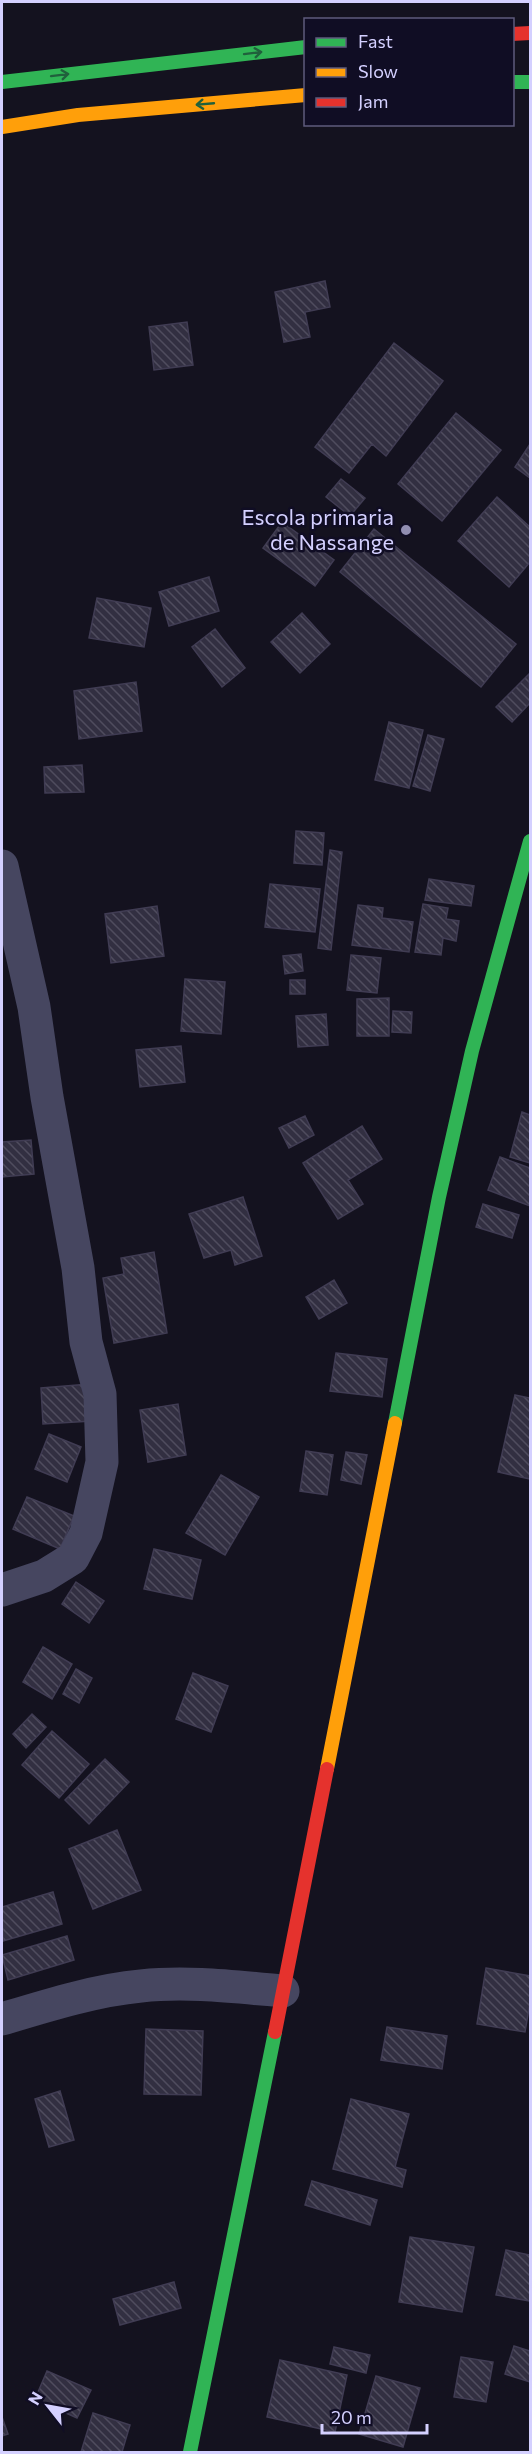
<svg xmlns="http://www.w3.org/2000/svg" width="532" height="2454" viewBox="0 0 532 2454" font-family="Commissioner,sans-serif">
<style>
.building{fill:url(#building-back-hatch);stroke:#403c53;stroke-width:1.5}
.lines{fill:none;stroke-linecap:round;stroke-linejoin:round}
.street{stroke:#464660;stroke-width:33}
.fast{stroke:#30b455;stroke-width:14}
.slow{stroke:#ff9f0a;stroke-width:14}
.jam{stroke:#e5322d;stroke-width:14}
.oneway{stroke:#20603c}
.poi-dot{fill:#918eb1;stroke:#100d24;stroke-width:2}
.labels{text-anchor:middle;stroke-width:5;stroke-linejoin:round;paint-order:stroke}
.poi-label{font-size:22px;fill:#d4d0ff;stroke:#100d24;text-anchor:end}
</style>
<defs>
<pattern id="building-back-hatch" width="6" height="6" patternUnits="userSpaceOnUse" patternTransform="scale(1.5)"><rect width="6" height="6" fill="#322f41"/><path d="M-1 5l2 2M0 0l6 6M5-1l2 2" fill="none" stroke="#4f4c5e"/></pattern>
</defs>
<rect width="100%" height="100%" fill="#14121f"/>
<path class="building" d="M325 281 330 307 305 312 310 337 284 342 275 292Z
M187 322 193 365 154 370 149 327Z
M394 343 443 381 386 456 372 444 349 473 315 447Z
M456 413 501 450 442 521 398 484Z
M530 444V478L515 467Z
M341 479 365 498 350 516 326 497Z
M497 497 530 527V562L509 587 458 541Z
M282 522 334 560 315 586 263 548Z
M374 529 516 644 481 687 340 572Z
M209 577 219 611 169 626 159 592Z
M97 598 151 608 144 647 89 638Z
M302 613 330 644 300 673 271 642Z
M215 629 245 668 222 687 192 647Z
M529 674 530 703 512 722 496 707Z
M136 682 142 731 79 739 74 691Z
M389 722 423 730 409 788 375 780Z
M428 735 444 739 430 791 413 786Z
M82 765 84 792 45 793 44 767Z
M296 831 324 833 322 865 294 863Z
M330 850 342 852 331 950 318 948Z
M429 879 474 886 471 906 425 900Z
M270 884 320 889 315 932 265 927Z
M423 904 448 908 446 919 459 921 456 941 443 938 441 955 415 952Z
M358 905 383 908 382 918 413 922 409 952 352 945Z
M157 906 164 956 111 963 105 914Z
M301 954 303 971 285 974 283 956Z
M351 955 381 958 377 993 347 990Z
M185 979 225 982 221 1034 181 1031Z
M290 980H305V994H290Z
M389 998V1036H357V999Z
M393 1011 412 1012 411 1033 392 1032Z
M326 1014 328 1045 298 1047 296 1016Z
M181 1046 185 1082 140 1087 136 1050Z
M522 1112 530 1115V1163L510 1157Z
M305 1116 314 1135 289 1148 279 1128Z
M362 1126 382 1159 348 1180 363 1204 338 1219 303 1163Z
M31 1140 34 1174 2 1177V1142Z
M500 1157 530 1168V1206L488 1190Z
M243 1197 262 1256 235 1265 231 1250 204 1258 189 1214Z
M483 1204 519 1215 512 1238 476 1227Z
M154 1252 167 1333 114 1343 103 1278 124 1274 121 1258Z
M334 1280 347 1303 319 1319 306 1297Z
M336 1353 387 1359 382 1397 330 1391Z
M89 1384 92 1421 43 1424 41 1388Z
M515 1395 530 1398V1479L498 1472Z
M178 1404 186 1455 148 1462 140 1410Z
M49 1434 81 1447 67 1482 35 1469Z
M306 1451 333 1455 327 1495 300 1491Z
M346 1452 367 1455 361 1484 341 1480Z
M221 1475 259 1497 225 1555 186 1533Z
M27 1497 74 1516 60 1549 13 1529Z
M154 1549 201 1560 192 1599 144 1589Z
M76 1582 104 1601 89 1623 62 1604Z
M43 1647 72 1664 52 1699 23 1682Z
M76 1669 92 1678 79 1703 63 1694Z
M193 1673 228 1686 211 1732 176 1719Z
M32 1714 46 1727 26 1748 13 1734Z
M52 1731 89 1764 59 1798 22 1765Z
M105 1759 129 1782 89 1824 65 1800Z
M117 1830 141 1890 93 1909 69 1849Z
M53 1892 62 1924 3 1941 2 1907Z
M67 1936 74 1960 8 1980 2 1955Z
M486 1968 530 1976V2003L525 2032 477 2024Z
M387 2027 447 2036 442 2069 381 2060Z
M146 2029 203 2031 201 2095 144 2094Z
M60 2091 74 2140 49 2147 35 2099Z
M351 2099 409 2114 395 2167 406 2170 402 2187 333 2169Z
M312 2181 377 2200 370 2225 305 2205Z
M410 2237 474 2247 462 2312 399 2302Z
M506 2250 530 2255V2301L496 2295Z
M174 2282 181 2308 120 2325 113 2299Z
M514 2346 530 2351V2382L505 2374Z
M334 2347 370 2355 366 2373 330 2364Z
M461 2357 493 2362 486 2402 454 2397Z
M280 2360 347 2375 335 2432 267 2417Z
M47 2371 91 2390 77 2418 35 2399Z
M376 2376 420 2388 403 2447 359 2434Z
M93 2413 130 2425 122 2452H81Z
M2 2417 8 2434 2 2436Z"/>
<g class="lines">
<path class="street" d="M2 866 34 1007 47 1097 78 1268 86 1342 100 1394 102 1462 86 1533 73 1558 44 1576 2 1590
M2 2019C45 2006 96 1990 141 1986 188 1981 236 1987 283 1991"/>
<path class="fast" d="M2 82 306 47
M512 82H530
M395 1423 439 1197 472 1051 530 841
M190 2452 275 2032"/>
<path class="slow" d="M2 127 78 115 306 95
M327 1769 395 1423"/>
<path class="jam" d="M512 34 530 33
M275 2032 327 1769"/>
</g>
<defs><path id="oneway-shaft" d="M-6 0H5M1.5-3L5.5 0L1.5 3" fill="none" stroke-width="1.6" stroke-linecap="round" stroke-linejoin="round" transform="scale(1.5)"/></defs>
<g class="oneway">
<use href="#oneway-shaft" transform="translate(253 53) rotate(-7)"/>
<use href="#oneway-shaft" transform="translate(60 75) rotate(-7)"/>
<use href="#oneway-shaft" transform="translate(205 104) rotate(175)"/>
</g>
<circle class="poi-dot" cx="406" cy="530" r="6"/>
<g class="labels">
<g class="poi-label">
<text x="394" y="525">Escola primaria<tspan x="394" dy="25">de Nassange</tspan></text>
</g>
</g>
<rect width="532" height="2454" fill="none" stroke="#d4d0ff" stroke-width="6"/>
<rect x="304" y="18" width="210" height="108" fill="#100d24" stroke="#5e5b7c" stroke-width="1.5"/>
<rect x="316" y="38" width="30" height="9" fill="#30b455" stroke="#5e5b7c" stroke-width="1.5"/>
<text x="358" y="48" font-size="18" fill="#d4d0ff">Fast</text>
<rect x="316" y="68" width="30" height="9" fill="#ff9f0a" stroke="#5e5b7c" stroke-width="1.5"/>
<text x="358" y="78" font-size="18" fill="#d4d0ff">Slow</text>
<rect x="316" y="98" width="30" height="9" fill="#e5322d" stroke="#5e5b7c" stroke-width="1.5"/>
<text x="358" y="108" font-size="18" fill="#d4d0ff">Jam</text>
<g transform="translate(48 2406) rotate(301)" stroke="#100d24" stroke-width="4.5" paint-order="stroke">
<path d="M0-4.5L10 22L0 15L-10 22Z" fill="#d4d0ff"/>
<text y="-9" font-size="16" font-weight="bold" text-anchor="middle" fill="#d4d0ff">N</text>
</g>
<path d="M322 2424v9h105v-9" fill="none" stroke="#d4d0ff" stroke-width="3"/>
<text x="331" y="2424" font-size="18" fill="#d4d0ff" stroke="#100d24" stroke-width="4.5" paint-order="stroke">20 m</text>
</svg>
